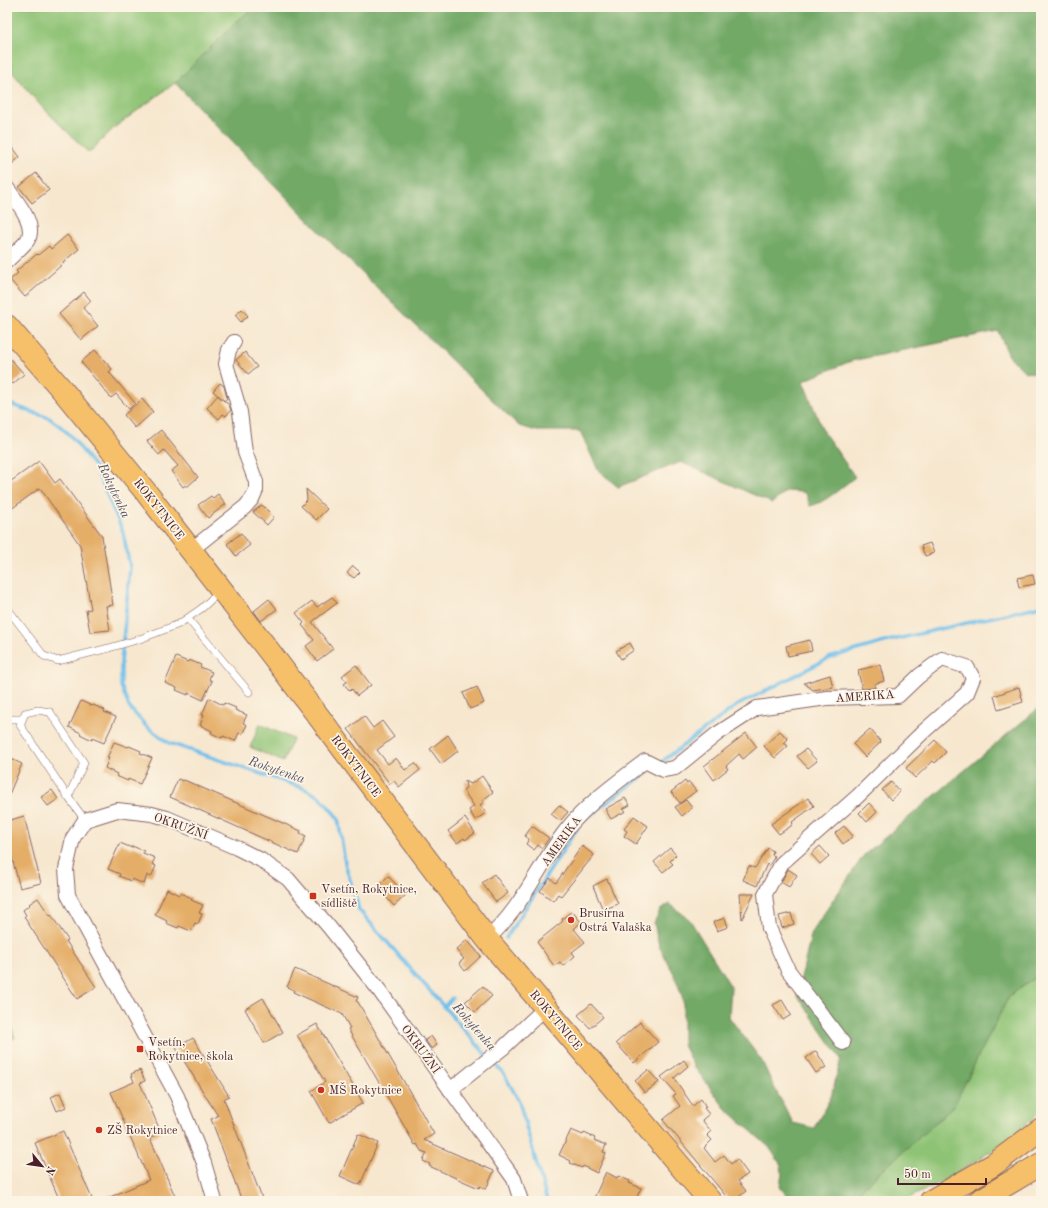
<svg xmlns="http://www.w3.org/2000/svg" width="1048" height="1208" viewBox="0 0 1048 1208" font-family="'Old Standard TT',serif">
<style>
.green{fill:#8ec375;stroke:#6c7150}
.forest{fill:#72a966;stroke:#5e6448}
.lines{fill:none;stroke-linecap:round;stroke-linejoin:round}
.stream{stroke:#70c0eb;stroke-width:3.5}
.building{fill:#e5ae68}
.service-casing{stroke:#876564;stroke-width:8}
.minor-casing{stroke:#876564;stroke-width:16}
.primary-casing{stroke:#876564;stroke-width:24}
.service{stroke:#fff;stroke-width:7}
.minor{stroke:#fff;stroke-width:14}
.primary{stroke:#f6c06b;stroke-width:22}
.poi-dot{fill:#c8321e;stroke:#fcf5e5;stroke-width:1.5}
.labels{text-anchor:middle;stroke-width:3.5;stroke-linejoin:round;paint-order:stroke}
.street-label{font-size:12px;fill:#4a1f2b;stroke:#fcf5e5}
.poi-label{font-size:12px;fill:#4a1f2b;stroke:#fcf5e5;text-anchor:start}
.water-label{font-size:13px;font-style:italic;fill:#554f65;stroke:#fcf5e5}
</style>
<rect width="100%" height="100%" fill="#fcf5e5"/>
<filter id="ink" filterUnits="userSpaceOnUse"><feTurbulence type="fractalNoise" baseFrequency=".025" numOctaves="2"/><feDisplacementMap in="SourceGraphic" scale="8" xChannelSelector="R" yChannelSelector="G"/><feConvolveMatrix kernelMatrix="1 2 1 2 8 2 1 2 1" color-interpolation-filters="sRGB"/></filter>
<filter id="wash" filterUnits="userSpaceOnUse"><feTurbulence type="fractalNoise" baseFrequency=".012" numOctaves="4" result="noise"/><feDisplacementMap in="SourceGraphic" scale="16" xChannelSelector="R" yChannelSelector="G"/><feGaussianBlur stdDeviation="0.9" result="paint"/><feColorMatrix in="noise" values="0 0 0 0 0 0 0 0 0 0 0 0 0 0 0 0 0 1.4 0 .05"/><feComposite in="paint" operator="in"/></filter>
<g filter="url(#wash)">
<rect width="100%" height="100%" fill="#f7e7cf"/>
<path class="green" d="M7 7H255L237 21 175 83 115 127 89 153 41 106 7 66Z
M260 724 293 739 283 762 250 747Z
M1041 974V1111L1033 1119 999 1146 953 1176 903 1201H860V1190L953 1107 1009 996Z
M7 1015 15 1038 7 1041Z"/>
<path class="forest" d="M255 7H1041V374L1025 372 1009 356 998 331 851 361 803 381 823 431 855 477C842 487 825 503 810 506L807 496 803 492 786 491 772 503 681 462 618 487 598 470 580 431H537L519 426 322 234 175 83 237 21Z
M1041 706V974L1009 996 953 1107 860 1190 859 1201H791L780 1187 782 1173 781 1165 769 1147 725 1108 693 1065 683 1045V999L674 974 659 946 654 923 660 910 670 904 690 920 731 987 729 1017 762 1061 772 1083 793 1123 814 1128 831 1097 841 1059 797 995 812 931 864 855Z"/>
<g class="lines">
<path class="stream" d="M7 403 49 418 60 426 71 436 95 467 123 532 130 567 121 662V686L129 707 147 727 169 743 303 788 320 797 338 818 345 863 359 910 488 1057
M664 760 736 706 829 658 888 641 1041 606
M506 938 582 821 647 773
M444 1007 452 998
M492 1061 504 1074 519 1101 547 1201"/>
</g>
<g id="blocks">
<path class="building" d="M7 140 20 157 7 168Z
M36 173 49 190 32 203 19 187Z
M67 235 79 249 63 262 64 263 25 297 10 280 18 273 16 271 37 254 38 255 49 246 51 249Z
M84 292 91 301 83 308 98 326 81 340 59 314Z
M242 309 248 316 241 322 235 315Z
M95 350 112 369 109 372 135 403 129 409 116 394 111 398 81 362Z
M245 352 257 367 248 374 236 360Z
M7 355 24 374 13 384 7 377Z
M220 383 224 386 227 398 224 401 213 391Z
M218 395 229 405 231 410 226 416 223 414 219 419 207 408Z
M142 399 153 412 135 428 124 415Z
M161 430 198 477 187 487 186 485 183 487 171 471 178 466 164 450 159 455 147 441Z
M39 461 55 483 60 479 102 536 113 605 106 606 110 630 90 632 86 610 91 609 80 545 40 488 7 512V484Z
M306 489 327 509 316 520 301 506 307 500Z
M218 494 226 504 208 518 198 505 211 496 213 498Z
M262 505 274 517 267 525 253 512Z
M241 533 250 545 236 556 227 544Z
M930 543 934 553 925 556 921 546Z
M353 566 360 572 354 578 347 573Z
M1033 575 1035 584 1019 587 1017 578Z
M332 597 337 603 312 622 333 649 317 661 306 646 314 640 302 625 304 623 296 613 312 601 317 607Z
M269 599 277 609 261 621 254 611Z
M810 640 812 651 788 656 786 646Z
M630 643 634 650 621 659 616 651Z
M176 657 188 662 189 660 201 665 200 667 212 672 209 679 212 681 203 700 188 693V695L176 690 177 688 165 683Z
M356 665 371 685 357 696 352 689 350 691 344 684 347 682 342 676Z
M880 665 884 681 874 684 875 688 862 689 858 670Z
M830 675 833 687 813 690 804 683Z
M477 687 484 703 470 709 463 693Z
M1019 687 1023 702 998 710 994 696Z
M209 698 223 705 224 703 236 708 235 710 247 715 243 723 247 725 242 734 239 733 235 741 223 736 222 738 211 733 212 731 200 725 204 715H202Z
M81 701 92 706 93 705 105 710 104 712 116 717 104 743 92 738V740L80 734 81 733 69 727Z
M364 716 373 728 382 721 394 737 377 750 388 764 396 758 405 770 415 763 420 770 399 787 394 781 390 784 348 729Z
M870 729 881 742 865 757 853 744Z
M780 731 788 739 784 743 788 746 775 758 764 746Z
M746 733 757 747 743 759 739 754 726 766 728 769 714 780 704 766Z
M448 735 458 751 441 764 430 749Z
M935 740 946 752 935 763 933 761 915 778 906 768Z
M114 742 128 747 129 746 141 751 140 753 152 758 140 784 128 779V781L116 776 117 774 105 768 109 758H107Z
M806 749 817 761 808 768 797 756Z
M7 757 22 764 7 799Z
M482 776 493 792 483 800 484 802 480 805 486 813 475 820 469 810 474 806 463 790 466 788 465 781 471 784Z
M178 779 183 781 184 780 301 831 300 833 306 836 298 854 170 797Z
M685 781 687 784 689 782 696 791 680 803 671 792Z
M891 782 900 792 891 800 882 790Z
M52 790 58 799 48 806 41 797Z
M625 798 630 805 623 809 626 811 611 819 605 809Z
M808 798 814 806 792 822 793 823 791 826 779 834 771 824Z
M686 800 692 808 682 816 675 807Z
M869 803 877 812 867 822 859 813Z
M559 805 568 812 560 821 551 814Z
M24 816 41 883 20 888 7 839V821Z
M634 816 648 826 636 844 624 836 627 831 624 829Z
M465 818 475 833 465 840 464 838 457 843 448 831Z
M532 826 549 838 542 848 538 845 534 850 526 844 529 839 525 836Z
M844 826 853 836 843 844 835 833Z
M120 843 132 848V846L144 851 143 853 155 858 152 864 156 866 151 877 147 875 144 884 132 879 131 881 119 876 120 874 108 869Z
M582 846 594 855 561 896 558 894 553 901 540 891 550 878 556 883Z
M820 846 829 856 820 864 811 854Z
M670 848 676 855 670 861 673 864 663 872 654 862Z
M768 848 773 851 772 855 775 856 769 866 767 864 757 886 743 880 749 866 755 868Z
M788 869 797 875 789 887 781 882Z
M494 874 508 893 496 902 482 883Z
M388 876 406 895 394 906 377 887Z
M607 879 618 904 603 910 593 886Z
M167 889 179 895 180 893 192 898 191 900 203 905 199 913 202 914 198 924 195 923 191 931 179 926 178 928 166 923 167 921 155 915Z
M740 894H754L742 919Z
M38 898 50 916 51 915 68 940 66 941 96 987 77 999 24 917 26 915 23 910 30 905 29 904Z
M572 911 581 922 574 929 585 942 572 952 575 956 563 966 560 962 554 966 537 942 563 921 562 919Z
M791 913 794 924 782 928 779 916Z
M725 918 728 927 717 931 713 922Z
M467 940 481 956 465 971 459 963 464 959 456 950Z
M295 969 358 997 356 1001 358 1002 434 1134 424 1140 494 1171 486 1189 480 1186 479 1188 465 1182 429 1166 430 1164 423 1161 427 1153 421 1151 417 1144 415 1145 348 1029 350 1028 342 1014 293 992 294 990 287 987Z
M483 986 492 996 475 1012 465 1002Z
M263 998 283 1032 264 1043 245 1009Z
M782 1000 791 1015 783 1020 773 1005Z
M591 1004 603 1017 590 1028 578 1015Z
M640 1022 658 1042 634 1063 616 1043Z
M317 1024 363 1103 329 1123 311 1091 325 1082 297 1035Z
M431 1036 437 1045 432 1049 425 1040Z
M193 1038 229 1096 224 1099 263 1201H242L211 1119 218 1116 176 1048Z
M816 1051 826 1067 816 1073 806 1058Z
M684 1060 688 1066 674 1078 693 1106 701 1099 706 1107 704 1108 709 1114 702 1120 711 1131 707 1135 712 1140 704 1148 715 1162 724 1155 731 1164 737 1159 748 1174 738 1181 746 1191 734 1201H730L663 1120 680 1106 673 1096 676 1094 661 1077Z
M140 1070 145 1081 140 1083 161 1133 150 1138 177 1201H101L149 1180 111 1092 134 1082 131 1074Z
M648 1070 659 1082 645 1093 635 1081Z
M60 1093 66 1107 57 1111 51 1097Z
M571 1130 583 1135 584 1133 595 1138 594 1140 606 1145 603 1152 606 1153 597 1173 583 1166 582 1168 570 1163 571 1161 559 1155Z
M63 1131 93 1201H60L35 1143Z
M358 1134 378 1143 360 1185 340 1176Z
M606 1172 617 1178 618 1176 630 1181 629 1183 641 1188 635 1201H600L594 1198Z"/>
</g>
</g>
<g filter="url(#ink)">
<use href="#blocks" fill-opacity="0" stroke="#876564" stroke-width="1"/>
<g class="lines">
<defs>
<path id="service" d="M7 608 44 656 58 661 109 648 140 639 179 624 202 608 220 591
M188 619 249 692
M7 719H21
M68 797 20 725 25 713 38 710 50 712 84 763 68 797 85 820"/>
<path id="minor" d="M7 188C16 201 38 225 27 241 21 248 13 255 7 261
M191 550 245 507 252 499 256 490V482L245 452 240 412 226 364 229 350 234 342
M487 939C522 909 539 864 567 829 589 802 618 782 645 761L663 770 675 768 717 734 757 708 827 698 898 696 919 676 942 659 967 667 973 678 967 693 923 732 858 796 782 863 765 894 769 928 788 970 843 1043
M450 1090 504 1047 545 1008
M215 1201 204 1163 177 1096 68 895 66 869 73 838 85 820 117 810 152 814 167 818 237 848 261 860 288 879 329 927 379 990 514 1179 521 1201"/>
<path id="primary" d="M7 326 64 392 145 491 269 651 487 939 710 1201
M931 1201 993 1165 1041 1129
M979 1201 1041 1164"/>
</defs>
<use href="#service" class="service-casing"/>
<use href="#minor" class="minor-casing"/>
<use href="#primary" class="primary-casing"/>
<use href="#service" class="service"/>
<use href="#minor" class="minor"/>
<use href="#primary" class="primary"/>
</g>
</g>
<g class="poi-dot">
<rect x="309" y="892" width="8" height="8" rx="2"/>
<circle cx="571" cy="920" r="4"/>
<rect x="136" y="1045" width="8" height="8" rx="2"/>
<circle cx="321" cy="1090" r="4"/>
<circle cx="99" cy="1130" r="4"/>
</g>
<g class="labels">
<g class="street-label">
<text transform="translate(159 509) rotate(52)" y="4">ROKYTNICE</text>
<text transform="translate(865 696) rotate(-4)" y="4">AMERIKA</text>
<text transform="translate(356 766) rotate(53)" y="4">ROKYTNICE</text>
<text transform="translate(181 826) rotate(20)" y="4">OKRUŽNÍ</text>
<text transform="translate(561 841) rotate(-54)" y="4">AMERIKA</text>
<text transform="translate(556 1020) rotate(50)" y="4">ROKYTNICE</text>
<text transform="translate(421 1049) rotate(54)" y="4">OKRUŽNÍ</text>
</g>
<g class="poi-label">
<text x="321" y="893">Vsetín, Rokytnice,<tspan x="321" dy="14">sídliště</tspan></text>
<text x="579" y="917">Brusírna<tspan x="579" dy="14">Ostrá Valaška</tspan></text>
<text x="148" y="1046">Vsetín,<tspan x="148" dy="14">Rokytnice, škola</tspan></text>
<text x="329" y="1094">MŠ Rokytnice</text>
<text x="107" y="1134">ZŠ Rokytnice</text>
</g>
<g class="water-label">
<text transform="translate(115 490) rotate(65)" y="5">Rokytenka</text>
<text transform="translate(277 769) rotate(19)" y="5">Rokytenka</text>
<text transform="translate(475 1026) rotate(49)" y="5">Rokytenka</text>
</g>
</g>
<rect width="1048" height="1208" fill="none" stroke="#fcf5e5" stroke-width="24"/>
<g transform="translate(42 1166) rotate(119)" stroke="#fcf5e5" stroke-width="3" paint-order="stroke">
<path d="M0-3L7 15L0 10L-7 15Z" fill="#4a1f2b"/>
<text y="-6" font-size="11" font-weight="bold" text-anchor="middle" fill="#4a1f2b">N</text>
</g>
<path d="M898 1178v6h88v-6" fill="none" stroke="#4a1f2b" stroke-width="2"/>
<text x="904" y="1178" font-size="12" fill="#4a1f2b" stroke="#fcf5e5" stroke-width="3" paint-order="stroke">50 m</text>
</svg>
